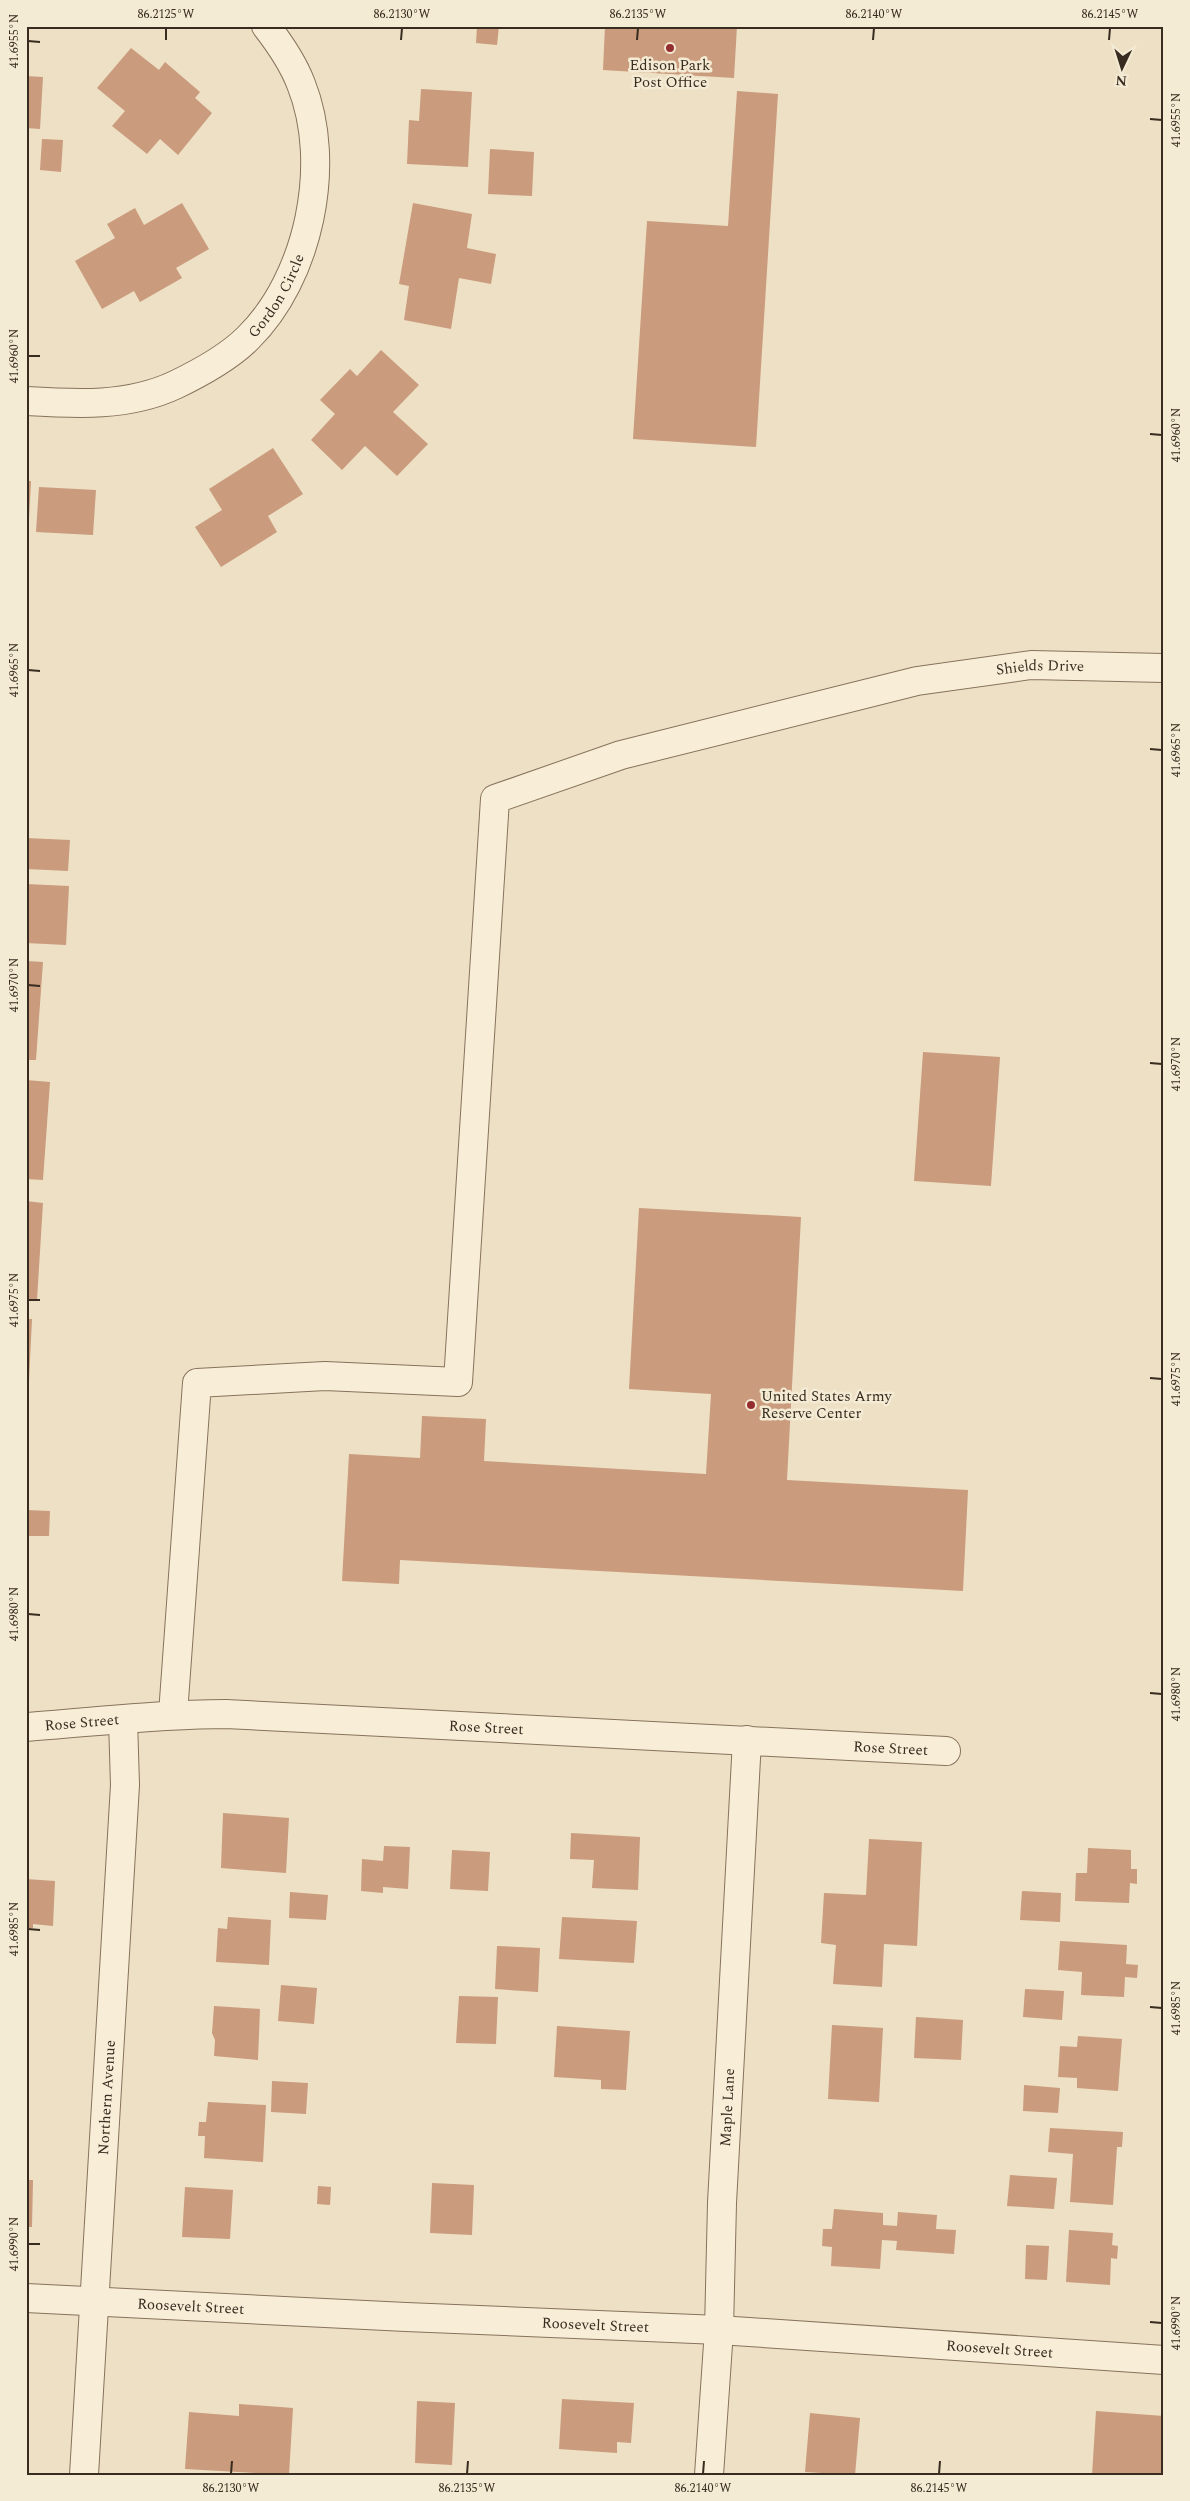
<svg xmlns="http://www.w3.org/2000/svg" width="1190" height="2501" viewBox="0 0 1190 2501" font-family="Spectral,serif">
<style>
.building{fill:#ca9b7c}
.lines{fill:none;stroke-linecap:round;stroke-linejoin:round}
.minor-casing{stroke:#87725c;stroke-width:30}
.minor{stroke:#f8eed8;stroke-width:28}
.ticks{fill:none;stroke:#382b1f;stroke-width:2}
.poi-dot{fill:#942e30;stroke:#f4ebd4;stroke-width:2}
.labels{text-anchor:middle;stroke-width:5;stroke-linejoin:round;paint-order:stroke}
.poi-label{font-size:15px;fill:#382b1f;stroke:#f4ebd4}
.street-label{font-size:15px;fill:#382b1f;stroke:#f4ebd4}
.neatline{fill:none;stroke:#382b1f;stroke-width:2}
.ticks-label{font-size:12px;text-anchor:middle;fill:#382b1f}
</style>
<rect width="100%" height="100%" fill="#ede0c5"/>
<path class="building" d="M477 26H499L497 45 476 43Z
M605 26H737L734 78 603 70Z
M131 48 159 70 165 62 200 92 195 98 212 113 178 155 160 139 147 154 112 126 125 111 97 88Z
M26 76 43 77 40 129 26 128Z
M421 89 472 92 468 167 407 164 409 120 419 121Z
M737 91 778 94 756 447 633 439 647 221 728 226Z
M42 139 63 140 61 172 40 170Z
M490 149 534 152 532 196 488 194Z
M182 203 209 249 176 268 182 278 140 302 134 291 102 309 75 261 115 238 107 224 135 208 144 225Z
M413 203 472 214 467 248 496 254 491 284 459 278 451 329 404 320 409 286 399 284Z
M381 350 419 385 393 412 428 444 397 476 365 446 342 470 311 440 335 414 320 400 350 369 357 376Z
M273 448 303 494 268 516 277 532 221 567 195 527 222 510 209 489Z
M26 481H31L28 539H26Z
M39 487 96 490 93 535 36 532Z
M26 838 70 840 68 871 26 869Z
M26 884 69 886 66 945 26 943Z
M26 961 43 962 36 1060H26Z
M923 1052 1000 1057 991 1186 914 1181Z
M26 1080 50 1082 43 1180 26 1179Z
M26 1201 43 1203 37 1300 26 1299Z
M639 1208 801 1217 787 1480 968 1490 963 1591 400 1560 399 1584 342 1581 349 1454 420 1458 422 1416 486 1419 484 1461 706 1474 711 1394 629 1389Z
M26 1319H32L28 1401H26Z
M26 1510 50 1511 49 1536H26Z
M223 1813 289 1818 286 1873 221 1868Z
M571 1833 640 1837 638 1890 592 1888 594 1860 570 1859Z
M869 1839 922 1842 917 1946 884 1944 882 1987 833 1984 836 1945 821 1943 824 1893 866 1895Z
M384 1846 410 1847 408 1889 383 1887V1893L361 1891 362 1859 383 1861Z
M1088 1848 1131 1850V1869H1137V1884L1130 1883 1129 1903 1075 1901 1076 1873H1087Z
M452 1850 490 1852 488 1891 450 1889Z
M26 1879 55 1881 53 1926 33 1924V1928H26Z
M1022 1891 1061 1893 1060 1922 1020 1920Z
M290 1892 328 1895 326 1920 289 1918Z
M228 1917 271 1920 269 1965 216 1962 218 1928 227 1929Z
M562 1917 637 1921 634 1963 559 1959Z
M1060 1941 1127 1945 1126 1964 1138 1965 1137 1978 1125 1977 1124 1997 1081 1995 1082 1972 1058 1970Z
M497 1946 540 1948 538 1992 495 1989Z
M281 1985 317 1988 314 2024 278 2021Z
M1025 1989 1064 1991 1062 2020 1023 2017Z
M459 1996 498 1997 496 2044 456 2043Z
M214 2006 260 2009 258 2060 214 2056 215 2040 212 2033Z
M916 2017 963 2020 961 2060 914 2058Z
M832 2025 883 2028 879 2102 828 2099Z
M557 2026 630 2031 626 2090 601 2089V2080L554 2077Z
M1078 2036 1122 2039 1118 2091 1077 2088V2078L1058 2077 1060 2046 1077 2047Z
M272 2081 308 2083 306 2114 271 2112Z
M1024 2085 1060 2088 1058 2113 1023 2111Z
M208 2102 266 2105 263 2162 204 2158 205 2136H198L199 2122H206Z
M1050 2128 1123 2132 1122 2147H1117L1113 2205 1070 2202 1073 2154 1048 2152Z
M1010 2175 1057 2178 1054 2209 1007 2206Z
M26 2180H33L32 2227H26Z
M432 2183 474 2185 472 2235 430 2233Z
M318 2186 331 2187 330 2205 317 2204Z
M185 2187 233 2190 230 2239 182 2237Z
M834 2209 883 2213V2225L897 2226 898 2212 937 2215 936 2229 956 2230 954 2254 896 2250 897 2241 882 2240 880 2269 831 2266 832 2247 822 2246 823 2229H832Z
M1069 2230 1113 2233 1112 2245 1118 2246 1117 2259 1111 2258 1110 2285 1066 2282Z
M1026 2245 1049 2246 1047 2280 1025 2279Z
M562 2399 634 2403 631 2443 617 2442V2453L559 2449Z
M417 2401 455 2403 452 2465 415 2463Z
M239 2404 293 2408 289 2475 185 2469 189 2412 239 2416Z
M1096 2411 1164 2416V2475H1092Z
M810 2413 860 2418 855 2475 805 2472Z"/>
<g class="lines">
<defs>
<g id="minor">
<path id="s1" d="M26 401C77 404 128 407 175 385 200 373 228 358 248 338 309 278 333 164 301 84 293 63 280 44 266 26"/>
<path id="s2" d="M173 1714 197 1383 325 1376 458 1382 495 799 621 755 917 681 1031 665 1164 668"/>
<path id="s3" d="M26 1727C93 1722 160 1714 226 1714L946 1751"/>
<path id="s4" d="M26 2298 406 2317 719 2330 1164 2360"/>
<path id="s5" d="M84 2475 125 1785 123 1720"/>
<path id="s6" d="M709 2475 719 2330 722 2203 747 1740"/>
</g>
</defs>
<use href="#minor" class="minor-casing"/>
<use href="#minor" class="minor"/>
</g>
<path class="ticks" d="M166 40V28M401 40 402 28M637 40 638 28M873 40 874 28M1109 40 1110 28M28 41 40 42M1150 119 1162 120M28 356H40M1150 434 1162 435M28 670 40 671M1150 749 1162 750M28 985 40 986M1150 1063 1162 1064M28 1300H40M1150 1378 1162 1379M28 1614 40 1615M1150 1693 1162 1694M28 1929 40 1930M1150 2007 1162 2008M28 2244H40M1150 2322 1162 2323M231 2474 232 2461M467 2474 468 2461M703 2474 704 2461M939 2474 940 2461"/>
<g class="poi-dot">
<circle cx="670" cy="48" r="5"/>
<circle cx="751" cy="1405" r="5"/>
</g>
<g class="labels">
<g class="poi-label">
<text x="670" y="70">Edison Park<tspan x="670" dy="17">Post Office</tspan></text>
<text x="761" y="1401" text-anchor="start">United States Army<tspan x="761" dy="17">Reserve Center</tspan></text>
</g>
<g class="street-label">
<text dy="5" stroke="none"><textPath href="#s1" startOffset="290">Gordon Circle</textPath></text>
<text dy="5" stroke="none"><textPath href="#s2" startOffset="1740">Shields Drive</textPath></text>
<text dy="5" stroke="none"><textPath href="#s3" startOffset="56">Rose Street</textPath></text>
<text dy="5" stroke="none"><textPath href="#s3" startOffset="461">Rose Street</textPath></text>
<text dy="5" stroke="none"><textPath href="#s3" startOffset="866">Rose Street</textPath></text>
<text dy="5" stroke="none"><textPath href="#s5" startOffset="378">Northern Avenue</textPath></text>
<text dy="5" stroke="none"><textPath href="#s6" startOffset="368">Maple Lane</textPath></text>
<text dy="5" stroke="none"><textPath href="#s4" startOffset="165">Roosevelt Street</textPath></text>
<text dy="5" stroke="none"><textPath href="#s4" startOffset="570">Roosevelt Street</textPath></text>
<text dy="5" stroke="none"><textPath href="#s4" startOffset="975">Roosevelt Street</textPath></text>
</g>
</g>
<rect width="1190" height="2501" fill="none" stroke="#f4ebd4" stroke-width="55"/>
<g transform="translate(1122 68) rotate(184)" stroke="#f4ebd4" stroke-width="4" paint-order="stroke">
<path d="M0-4L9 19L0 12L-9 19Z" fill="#382b1f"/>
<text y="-8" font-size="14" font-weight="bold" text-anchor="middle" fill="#382b1f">N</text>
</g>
<rect x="28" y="28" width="1134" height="2446" class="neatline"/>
<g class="ticks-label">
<text x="166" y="18">86.2125°W</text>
<text x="402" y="18">86.2130°W</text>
<text x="638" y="18">86.2135°W</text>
<text x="874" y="18">86.2140°W</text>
<text x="1110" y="18">86.2145°W</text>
<text transform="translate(14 41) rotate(-90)" y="4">41.6955°N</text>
<text transform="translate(1176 120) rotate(-90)" y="4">41.6955°N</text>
<text transform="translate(14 356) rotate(-90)" y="4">41.6960°N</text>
<text transform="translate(1176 435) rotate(-90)" y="4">41.6960°N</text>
<text transform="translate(14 670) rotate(-90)" y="4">41.6965°N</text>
<text transform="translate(1176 750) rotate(-90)" y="4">41.6965°N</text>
<text transform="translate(14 985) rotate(-90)" y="4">41.6970°N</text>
<text transform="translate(1176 1064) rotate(-90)" y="4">41.6970°N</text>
<text transform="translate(14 1300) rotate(-90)" y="4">41.6975°N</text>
<text transform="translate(1176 1379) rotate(-90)" y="4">41.6975°N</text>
<text transform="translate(14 1614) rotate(-90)" y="4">41.6980°N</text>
<text transform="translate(1176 1694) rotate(-90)" y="4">41.6980°N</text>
<text transform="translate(14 1929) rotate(-90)" y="4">41.6985°N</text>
<text transform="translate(1176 2008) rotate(-90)" y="4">41.6985°N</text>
<text transform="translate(14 2244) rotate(-90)" y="4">41.6990°N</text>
<text transform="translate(1176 2323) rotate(-90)" y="4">41.6990°N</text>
<text x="231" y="2492">86.2130°W</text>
<text x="467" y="2492">86.2135°W</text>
<text x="703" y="2492">86.2140°W</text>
<text x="939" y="2492">86.2145°W</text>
</g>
</svg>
